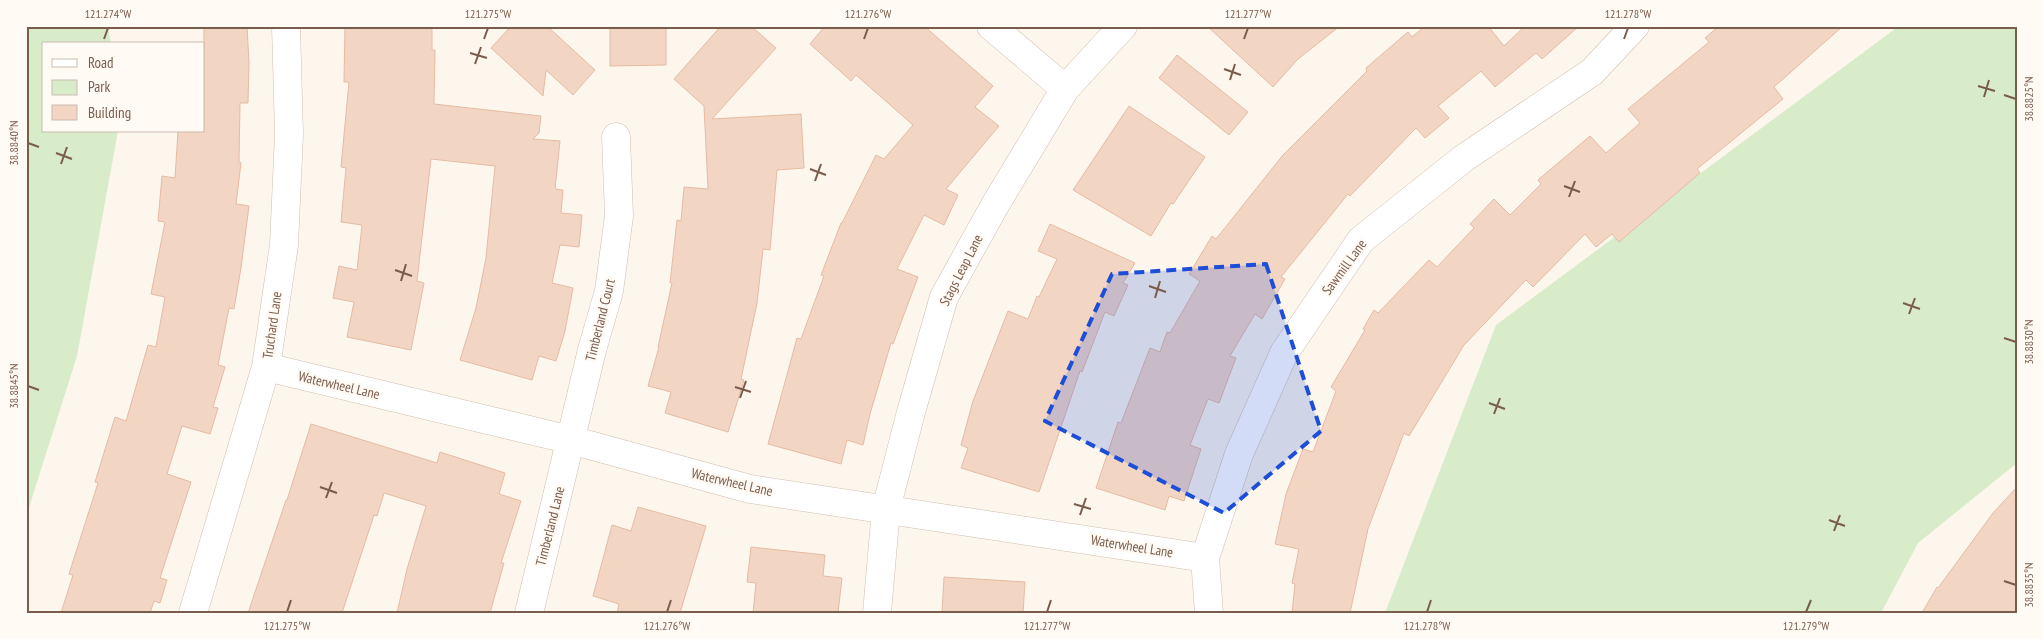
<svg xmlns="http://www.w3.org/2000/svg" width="2043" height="639" viewBox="0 0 2043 639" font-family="'PT Sans Narrow',sans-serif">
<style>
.green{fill:#d8ecc9}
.building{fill:#f3d5c3;stroke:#e6bba3}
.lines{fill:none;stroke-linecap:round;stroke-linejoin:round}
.minor-casing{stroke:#d1beb0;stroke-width:29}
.minor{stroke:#fff;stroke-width:28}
.marked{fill:#1d4ed8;fill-opacity:0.2;stroke:#1d4ed8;stroke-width:4;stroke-dasharray:10 6;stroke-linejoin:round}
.ticks{fill:none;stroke:#7a5c4d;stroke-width:2}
.labels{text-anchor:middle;stroke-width:5;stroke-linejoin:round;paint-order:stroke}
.street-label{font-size:14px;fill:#7a5c4d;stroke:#fffaf3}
.neatline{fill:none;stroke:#7a5c4d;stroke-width:2}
.ticks-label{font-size:12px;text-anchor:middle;fill:#7a5c4d}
</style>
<rect width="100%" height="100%" fill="#fdf6ec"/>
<path class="green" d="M26 26H108L111 44H44V131H118L77 356 26 517Z
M1899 26H2017V463L1918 543 1881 613H1385L1496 325Z"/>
<path class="building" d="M204 26H247L249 63 248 103H240L239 162 241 163 236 204 249 206 241 268 234 309 229 308 218 365 225 367 213 407 218 408 210 434 182 426 167 474 191 482 160 578 167 580 160 603 154 601 150 613H61L73 575 69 574 98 483 95 482 115 417 126 421 148 345 156 347 165 297 151 294 165 222 158 221 162 176 175 178 178 131H204Z
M345 26H432V50H435L434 104 541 116 539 133 533 139 560 141 555 189 563 190 561 213 582 215 579 247 560 245 552 283 573 288 565 331 556 361 539 356 532 380 460 360 476 308 486 258 495 166 431 159 417 281 424 283 411 350 347 337 354 302 333 298 339 266 357 270 362 225 341 222 346 168 341 167 349 82H344Z
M511 26H547L595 70 573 95 546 70 543 96 491 48Z
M610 26H666V65L610 66Z
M721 26H751L776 48 712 119 801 114 804 168 777 170 770 250 763 249 757 303 741 379 744 380 728 432 665 413 671 392 648 386 659 347H658L672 283H670L677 220 681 221 684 187 708 189 704 106 674 79Z
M825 26H924L993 86 975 107 999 126 946 189 958 195 944 225 924 215 897 269 918 277 893 344 891 343 870 414 863 445 847 440 841 464 768 444 797 338 801 339 824 276 821 275 841 223H842L876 155 884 159 913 125 856 75 851 81 810 44Z
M1207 26H1340L1298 59 1273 87Z
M1425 26H1488L1504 46 1525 26H1579L1542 59 1536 53 1495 87 1481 71 1438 106 1449 118 1425 138 1416 128 1350 196 1348 194 1281 277 1285 279 1262 319 1255 314 1230 356 1236 358 1219 403 1208 399 1190 445 1201 449 1184 501 1169 496 1165 510 1096 488 1118 422 1121 423 1150 348 1160 352 1167 332 1170 333 1200 281 1189 274 1212 236 1216 239 1283 155 1367 71 1366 68 1408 32 1412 37Z
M1719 26H1843L1774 87 1783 99 1697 169 1700 173 1619 242 1612 234 1596 247 1585 234 1533 287 1526 280 1464 345 1409 436 1404 433 1368 529 1350 613H1292L1295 584 1292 583 1299 549 1275 544 1286 494 1303 449 1313 452 1336 391 1331 387 1365 330 1363 329 1374 310 1378 313 1429 260 1437 267 1474 228 1470 224 1494 199 1510 215 1541 184 1538 180 1590 136 1606 153 1640 123 1628 109 1709 42 1705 38Z
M1177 55 1248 112 1229 135 1159 78Z
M1129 106 1205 157 1173 204 1171 203 1151 236 1073 190Z
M1050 224 1135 263 1123 283 1128 285 1114 316 1105 312 1082 372 1080 371 1039 492 961 468 968 448 961 445 973 401 1008 311 1028 319 1037 296 1039 297 1057 259 1038 251Z
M311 424 437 463 440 452 505 473 499 494 521 501 501 563H504L490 613H397L407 569 426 506 384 493 377 516 374 515 342 613H248L286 500H287Z
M2017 487V613H1922L1937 587 1938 588 1993 513Z
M638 507 706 526 680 613H617L619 604 593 596 612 525 631 531Z
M751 547 825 555 823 576 842 578 838 613H753L756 583 747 582Z
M944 577 1025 582 1023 613H942Z"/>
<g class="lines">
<defs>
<path id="minor" d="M991 26 1065 89
M266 367 571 440 750 489 1205 558
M193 613 266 367 284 245 289 134 286 26
M529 613 592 350 609 291 619 216 616 137
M877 613 886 509 911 412 944 297 995 205 1065 89 1123 26
M1209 613 1205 558 1239 454 1284 353 1361 240 1464 158 1592 72 1635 26"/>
</defs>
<use href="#minor" class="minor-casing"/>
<use href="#minor" class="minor"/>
</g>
<path class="marked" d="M1266 264 1321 431 1224 513 1045 421 1112 274Z"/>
<path class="ticks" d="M104 39 108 28M484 39 488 28M864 39 868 28M1244 39 1248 28M1624 39 1628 28M470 53 487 58M475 64 481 47M1224 69 1241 75M1230 80 1235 64M1978 86 1995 91M2004 95 2016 99M1984 97 1989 80M28 143 39 147M56 153 72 159M61 164 67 147M810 169 826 175M815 181 821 164M1564 186 1580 192M1569 197 1575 181M395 270 412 276M401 281 406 264M1149 286 1166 292M1155 298 1160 281M1903 303 1920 309M1909 314 1915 298M2004 338 2016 342M28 386 39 390M735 387 751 392M740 398 746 381M1489 403 1505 409M1494 414 1500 398M320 487 337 493M326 498 332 482M1074 504 1091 509M1080 515 1086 498M1829 520 1845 526M1834 531 1840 515M2004 581 2016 585M287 612 291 600M667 612 671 600M1047 612 1051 600M1427 612 1431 600M1806 612 1811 600"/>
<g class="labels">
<g class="street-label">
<text transform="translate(1344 267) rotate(-54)" y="5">Sawmill Lane</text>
<text transform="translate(961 270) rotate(-63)" y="5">Stags Leap Lane</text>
<text transform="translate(600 320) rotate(-76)" y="5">Timberland Court</text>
<text transform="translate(272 325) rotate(-82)" y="5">Truchard Lane</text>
<text transform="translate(339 385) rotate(13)" y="5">Waterwheel Lane</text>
<text transform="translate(732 482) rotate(13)" y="5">Waterwheel Lane</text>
<text transform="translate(550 526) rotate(-76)" y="5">Timberland Lane</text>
<text transform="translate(1132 546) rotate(9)" y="5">Waterwheel Lane</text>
</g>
</g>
<rect width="2043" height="639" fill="none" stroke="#fffaf3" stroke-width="55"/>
<rect x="42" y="42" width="162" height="90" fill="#fffaf3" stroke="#cabbb1"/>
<rect x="52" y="59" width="25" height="8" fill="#ffffff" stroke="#cabbb1"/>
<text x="88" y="68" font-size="15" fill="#7a5c4d">Road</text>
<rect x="52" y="80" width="25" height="15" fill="#d8ecc9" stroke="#cabbb1"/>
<text x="88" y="92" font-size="15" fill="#7a5c4d">Park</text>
<rect x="52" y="105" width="25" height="15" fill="#f3d5c3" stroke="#cabbb1"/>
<text x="88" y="118" font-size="15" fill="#7a5c4d">Building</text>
<rect x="28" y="28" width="1988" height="584" class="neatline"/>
<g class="ticks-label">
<text x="108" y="18">121.274°W</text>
<text x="488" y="18">121.275°W</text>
<text x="868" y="18">121.276°W</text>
<text x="1248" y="18">121.277°W</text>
<text x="1628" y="18">121.278°W</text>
<text transform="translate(2029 99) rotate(-90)" y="4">38.8825°N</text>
<text transform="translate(14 143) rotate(-90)" y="4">38.8840°N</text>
<text transform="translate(2029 342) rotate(-90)" y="4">38.8830°N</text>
<text transform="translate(14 386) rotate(-90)" y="4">38.8845°N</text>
<text transform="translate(2029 585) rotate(-90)" y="4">38.8835°N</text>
<text x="287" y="630">121.275°W</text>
<text x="667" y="630">121.276°W</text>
<text x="1047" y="630">121.277°W</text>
<text x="1427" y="630">121.278°W</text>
<text x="1806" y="630">121.279°W</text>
</g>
</svg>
